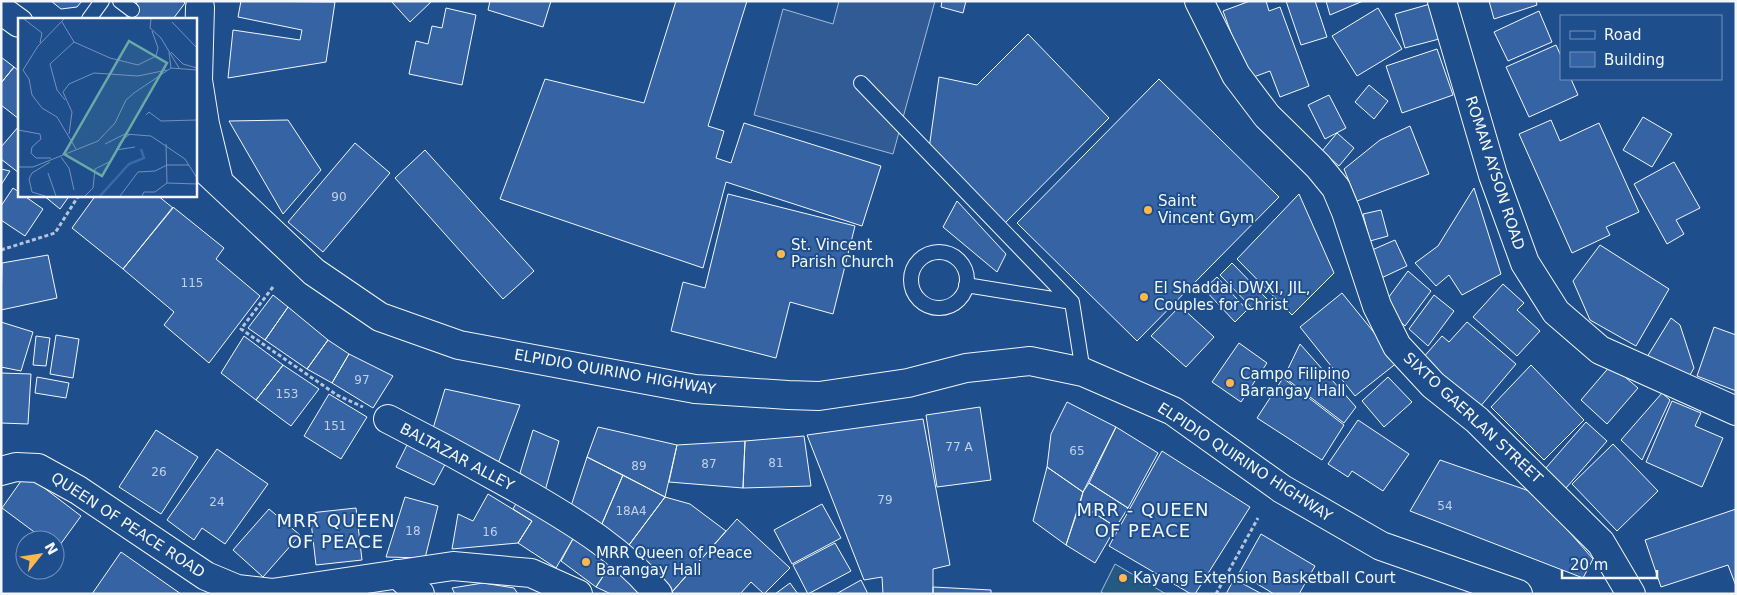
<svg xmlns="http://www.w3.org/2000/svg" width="1737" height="595" viewBox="0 0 1737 595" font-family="'DejaVu Sans',sans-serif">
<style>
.green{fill:#245a82;stroke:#a8bbd7}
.parking{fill:#305b95;stroke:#a8bbd7}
.building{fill:#3563a3;stroke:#f2f6ff}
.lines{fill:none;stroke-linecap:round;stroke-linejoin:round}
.service-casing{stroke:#f2f6ff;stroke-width:16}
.minor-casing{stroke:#f2f6ff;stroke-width:30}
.tertiary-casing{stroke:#f2f6ff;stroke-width:30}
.trunk-casing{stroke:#f2f6ff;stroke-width:30}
.path{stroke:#b3c4dc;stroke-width:3;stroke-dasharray:4 2.5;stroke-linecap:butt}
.service{stroke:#1f4e8c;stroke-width:14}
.minor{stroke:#1f4e8c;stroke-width:28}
.tertiary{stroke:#1f4e8c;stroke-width:28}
.trunk{stroke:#1f4e8c;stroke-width:28}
.poi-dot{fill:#ffb74d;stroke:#1f4e8c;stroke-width:2}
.labels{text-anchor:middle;stroke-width:4;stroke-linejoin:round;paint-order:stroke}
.number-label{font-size:12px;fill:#c3d1e8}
.street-label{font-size:15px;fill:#f2f6ff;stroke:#1f4e8c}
.poi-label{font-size:15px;fill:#f2f6ff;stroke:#1f4e8c;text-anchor:start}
.quarter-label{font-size:18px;letter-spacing:1px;fill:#f2f6ff;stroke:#1f4e8c}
.inset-river{fill:none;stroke:#3b69a3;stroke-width:2.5}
.inset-road{fill:none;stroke:#7391ba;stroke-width:1}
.view{fill:#6aa9a8;fill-opacity:0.15;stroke:#6aa9a8;stroke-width:2.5}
.inset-edge{fill:none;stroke:#f2f6ff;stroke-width:2.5}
</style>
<rect width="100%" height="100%" fill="#1f4e8c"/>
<path class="green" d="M1115 564 1166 594H1104L1101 592Z"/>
<path class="parking" d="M839 1H935L893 154 754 115 783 9 833 24Z"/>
<path class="building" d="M51 1H82L77 7 61 9Z
M138 1H183L185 3 173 19H125Z
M241 1 335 2 326 62 228 78 233 30 300 40 302 30 238 17Z
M391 1H432L410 22Z
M490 1H551L543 27 488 10Z
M676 1H747L708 126 724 131 716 158 731 163 744 123 881 166 862 226 726 182 703 268 500 199 545 79 644 103Z
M942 1H966L963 13 941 7Z
M1250 1H1266L1269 11 1280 7 1309 86 1280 97 1270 71 1248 79 1223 11Z
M1286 1H1315L1327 37 1301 45Z
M1326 1H1363L1330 15Z
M1489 1H1536L1537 5 1494 19Z
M1430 4 1439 39 1405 48 1395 14Z
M446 8 476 15 462 85 409 74 416 41 428 44 432 26 442 28Z
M1378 8 1402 49 1357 76 1332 36Z
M1539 11 1552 42 1508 61 1494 32Z
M1028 34 1109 118 1004 224 929 149 939 77 977 85Z
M1556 45 1561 56V79H1571L1578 95 1529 117 1506 67Z
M1437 49 1453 95 1402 113 1386 66Z
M1 57 14 67 1 83Z
M14 67 19 71V119L1 105V83Z
M1159 79 1279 197 1137 341 1017 223Z
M1369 85 1388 101 1374 119 1355 102Z
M1329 95 1346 128 1325 139 1308 105Z
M1643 117 1672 134 1652 167 1623 150Z
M288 120 321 170 283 214 229 121Z
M1551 120 1560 141 1599 123 1639 212 1606 227 1610 235 1572 253 1519 134Z
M19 126V173L1 159V147Z
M1410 126 1429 174 1357 201 1344 169 1380 140Z
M1337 133 1354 148 1339 166 1322 151Z
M355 143 390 173 323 252 288 222Z
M425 150 534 271 503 299 395 178Z
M1674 162 1700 208 1676 220 1684 234 1667 244 1634 184Z
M1 169 10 171 1 185Z
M13 188 19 192V195H23L43 209 25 236 1 220V206Z
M1474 188 1501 274 1462 295 1449 275 1436 286 1415 263 1438 246Z
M728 194 855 226 833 314 790 302 776 358 671 331 683 282 705 288Z
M1299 194 1334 273 1292 315 1237 259Z
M43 195H70L60 209Z
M96 195H157L173 208 123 269 72 228Z
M957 201 1006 254 997 272 943 227Z
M173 207 224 248 216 259 260 296 209 363 164 325 174 312 123 269Z
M1381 210 1388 236 1370 241 1363 214Z
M1395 240 1407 266 1377 280 1372 250Z
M1600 245 1669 289 1636 346 1590 320 1573 281Z
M48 255 57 298 1 310 2 263Z
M1232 263 1268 300 1256 312 1220 275Z
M1408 271 1431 291 1405 326 1383 305Z
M1217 277 1247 310 1235 322 1204 289Z
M1503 284 1524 303 1517 310 1540 331 1517 356 1473 317Z
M1342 293 1398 362 1355 396 1300 327Z
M273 295 288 307 265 340 248 328Z
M1434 295 1454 311 1428 346 1409 329Z
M1180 306 1214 337 1186 367 1151 336Z
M288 307 328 340 307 369 265 340Z
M1671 318 1680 325 1694 368 1687 380 1647 357Z
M1 322 33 332 21 371 1 367Z
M1467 322 1516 364 1479 408 1422 359 1442 336 1449 342Z
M1714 327 1736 335V391L1697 376Z
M56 335 79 339 73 378 50 374Z
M36 336 50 338 46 366 33 365Z
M244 336 283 365 256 400 221 373Z
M328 340 349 354 332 383 307 369Z
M1239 343 1267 363 1241 402 1212 382Z
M1300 344 1356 407 1344 423 1284 377Z
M349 354 393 376 373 408 332 383Z
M283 365 319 389 291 426 256 400Z
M1531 365 1584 420 1544 460 1491 407Z
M1611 365 1638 388 1607 424 1581 400Z
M1 373 31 374 28 424 1 423Z
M37 377 69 383 66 398 35 393Z
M1388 377 1412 402 1384 427 1362 401Z
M1283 378 1344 425 1322 460 1257 418Z
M445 389 520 405 496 469 431 435Z
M1662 393 1670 400 1642 460 1621 440Z
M329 394 367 417 341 459 304 436Z
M1672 401 1701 413 1695 426 1723 438 1702 487 1646 462Z
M1067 402 1116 427 1083 492 1047 467 1051 434Z
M980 407 991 480 937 487 926 415Z
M923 419 950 565 933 569V594H883L882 577 864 580 807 435Z
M1358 420 1409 454 1383 491 1352 471 1348 477 1328 464Z
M1586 422 1607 441 1566 488 1545 469Z
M598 427 677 445 665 497 587 457Z
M1116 427 1158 453 1128 508 1089 483Z
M156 430 198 457 161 514 119 487Z
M533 430 559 441 545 491 520 473Z
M804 436 811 486 743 488 745 441Z
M410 439 449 457 434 485 396 467Z
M745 441 743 488 669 482 677 445Z
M1613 444 1658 491 1617 531 1572 484Z
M217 449 268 484 225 544 202 528 194 540 167 520Z
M1162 451 1250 507 1195 594H1191L1109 546Z
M587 457 623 475 601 526 570 509Z
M1440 460 1535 493 1593 559 1583 578 1410 511Z
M1047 467 1083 492 1066 545 1033 521Z
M26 474 81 516 57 549 55 547V540H45L2 508Z
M623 475 665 497 629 545 601 526Z
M1089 483 1128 508 1116 527 1080 504 1083 492Z
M488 494 532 521 518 543 452 549 458 514 473 521Z
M405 497 438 506 425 558 386 557Z
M665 497 690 504 726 531 672 592 629 545Z
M519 498 574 537 556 568 518 543 532 521 513 509Z
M822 504 841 538 792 564 774 530Z
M1080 504 1116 527 1095 563 1066 545Z
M356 508 362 560 316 565 310 513Z
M269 509 300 535 263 577 233 550Z
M1736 509V586L1728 565 1661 587 1645 540Z
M737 519 790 568 764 594 751 582 740 594H673L672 592Z
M1261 534 1315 566 1299 594H1274L1239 573Z
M574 537 611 564 596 587 561 561Z
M835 543 851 571 808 594 793 565Z
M121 552 181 594H92Z
M611 564 642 588 638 594H611L596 587Z
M1234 579 1262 594H1226Z
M861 580 868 594H836Z
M483 583 514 588 518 594H455L452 588Z
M790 583 798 594H775Z
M933 587 991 590V594H933Z"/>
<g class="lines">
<defs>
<path id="service" d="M120 1 132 10
M89 19 102 1
M861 83 1072 302 1083 372
M911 280a28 28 0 1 1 56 0a28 28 0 1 1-56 0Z
M966 285 1072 302"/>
<path id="minor" d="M388 419C437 444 485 470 532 497 578 524 624 552 658 594
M397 574 420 594"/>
<path id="tertiary" d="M1199 1 1236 75 1267 116 1318 166 1336 188 1346 212 1377 306 1397 346 1433 385 1477 420 1601 543 1631 594
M1442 1 1493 175 1525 263 1556 312 1600 350 1736 411
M1 471 16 467 38 468 78 490 206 576 237 589 272 593 453 566 531 573 578 594"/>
<path id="trunk" d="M200 7 198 80 205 124 219 182
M1 10 19 23
M195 160 314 272 380 317 459 345 695 389 788 395 819 396 908 383 966 368 1030 361 1083 372 1173 411 1282 489 1381 546 1518 594"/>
</defs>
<use href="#service" class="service-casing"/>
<use href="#minor" class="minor-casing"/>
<use href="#tertiary" class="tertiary-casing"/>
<use href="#trunk" class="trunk-casing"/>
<path class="path" d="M1 250 55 233 79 195
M273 287 241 329 337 395 363 407
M1216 594 1258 518"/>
<use href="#service" class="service"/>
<use href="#minor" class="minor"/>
<use href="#tertiary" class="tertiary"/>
<use href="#trunk" class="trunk"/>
</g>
<g class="poi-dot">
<circle cx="1148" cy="210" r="5"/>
<circle cx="781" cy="254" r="5"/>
<circle cx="1144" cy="297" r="5"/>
<circle cx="1230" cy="383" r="5"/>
<circle cx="586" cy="562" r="5"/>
<circle cx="1123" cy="578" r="5"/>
</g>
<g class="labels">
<g class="number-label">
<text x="339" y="201">90</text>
<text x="192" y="287">115</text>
<text x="362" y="384">97</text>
<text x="287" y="398">153</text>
<text x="335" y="430">151</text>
<text x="959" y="451">77 A</text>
<text x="1077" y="455">65</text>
<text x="776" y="467">81</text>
<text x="709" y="468">87</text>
<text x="639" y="470">89</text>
<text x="159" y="476">26</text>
<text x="885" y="504">79</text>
<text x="217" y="506">24</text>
<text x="1445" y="510">54</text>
<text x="631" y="515">18A4</text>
<text x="413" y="535">18</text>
<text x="490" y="536">16</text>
</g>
<g class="street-label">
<text transform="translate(1495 173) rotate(72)" y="5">ROMAN AYSON ROAD</text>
<text transform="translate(615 372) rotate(10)" y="5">ELPIDIO QUIRINO HIGHWAY</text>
<text transform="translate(1473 418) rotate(43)" y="5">SIXTO GAERLAN STREET</text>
<text transform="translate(457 457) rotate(28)" y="5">BALTAZAR ALLEY</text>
<text transform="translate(1245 462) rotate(33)" y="5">ELPIDIO QUIRINO HIGHWAY</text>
<text transform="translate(128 525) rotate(33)" y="5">QUEEN OF PEACE ROAD</text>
</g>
<g class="poi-label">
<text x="1158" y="206">Saint<tspan x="1158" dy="17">Vincent Gym</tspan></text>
<text x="791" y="250">St. Vincent<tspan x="791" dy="17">Parish Church</tspan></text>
<text x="1154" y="293">El Shaddai DWXI, JIL,<tspan x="1154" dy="17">Couples for Christ</tspan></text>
<text x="1240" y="379">Campo Filipino<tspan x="1240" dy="17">Barangay Hall</tspan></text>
<text x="596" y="558">MRR Queen of Peace<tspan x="596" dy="17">Barangay Hall</tspan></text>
<text x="1133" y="583">Kayang Extension Basketball Court</text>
</g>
<g class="quarter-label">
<text x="1143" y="516">MRR - QUEEN<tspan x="1143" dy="21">OF PEACE</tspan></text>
<text x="336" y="527">MRR QUEEN<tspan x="336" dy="21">OF PEACE</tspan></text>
</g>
</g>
<g transform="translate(18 18)">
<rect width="179" height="179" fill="#1f4e8c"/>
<path class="inset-river" d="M82 178 111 146 126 140 123 131"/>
<path class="inset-road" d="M6 1 24 15 22 25M46 1 20 28 5 52 11 61 14 77 24 90 39 99 58 131M133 1 132 10 143 20 161 50M44 4 56 24 92 40 120 47 138 38 140 30 134 13M154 4 179 30M151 34 153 50M153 34 165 46 179 50M47 82 39 72 32 46 56 24M128 97 131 94 143 103 179 102M0 112 22 116 23 121 14 129 13 135 18 140H33M51 116 54 94 45 74 51 66 76 55 120 58 149 52M87 126 107 116 133 118 167 141 179 160M148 126 149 165M98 132 117 129M43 139 51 150 56 172M0 149H15L80 123 97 105 108 82 116 75 153 50 179 52M30 155 38 178M27 178 14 174 11 161 14 155 32 144M67 178 75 170 77 151 93 143 103 123 112 116M102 178 120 154 137 153 149 147H171M124 178 126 174H137L149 165 179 166"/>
<path class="view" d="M111 23 149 45 84 158 46 136Z"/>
<rect width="179" height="179" class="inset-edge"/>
</g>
<rect width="1737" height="595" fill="none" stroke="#f2f6ff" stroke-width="5"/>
<rect x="1560" y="15" width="162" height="65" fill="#1f4e8c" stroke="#7391ba"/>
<rect x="1570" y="31" width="25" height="8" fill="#1f4e8c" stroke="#7391ba"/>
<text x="1604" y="40" font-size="15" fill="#f2f6ff">Road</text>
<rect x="1570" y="52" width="25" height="15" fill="#3563a3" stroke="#7391ba"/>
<text x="1604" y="65" font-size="15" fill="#f2f6ff">Building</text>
<g transform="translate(40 555) rotate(60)"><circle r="24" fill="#1f4e8c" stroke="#7391ba"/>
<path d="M0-4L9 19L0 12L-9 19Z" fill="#ffb74d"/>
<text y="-8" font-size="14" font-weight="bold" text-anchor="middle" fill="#f2f6ff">N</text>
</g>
<path d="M1562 570v8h95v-8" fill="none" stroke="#f2f6ff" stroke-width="2.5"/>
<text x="1570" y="570" font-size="15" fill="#f2f6ff" stroke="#1f4e8c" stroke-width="4" paint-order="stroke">20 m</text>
</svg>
